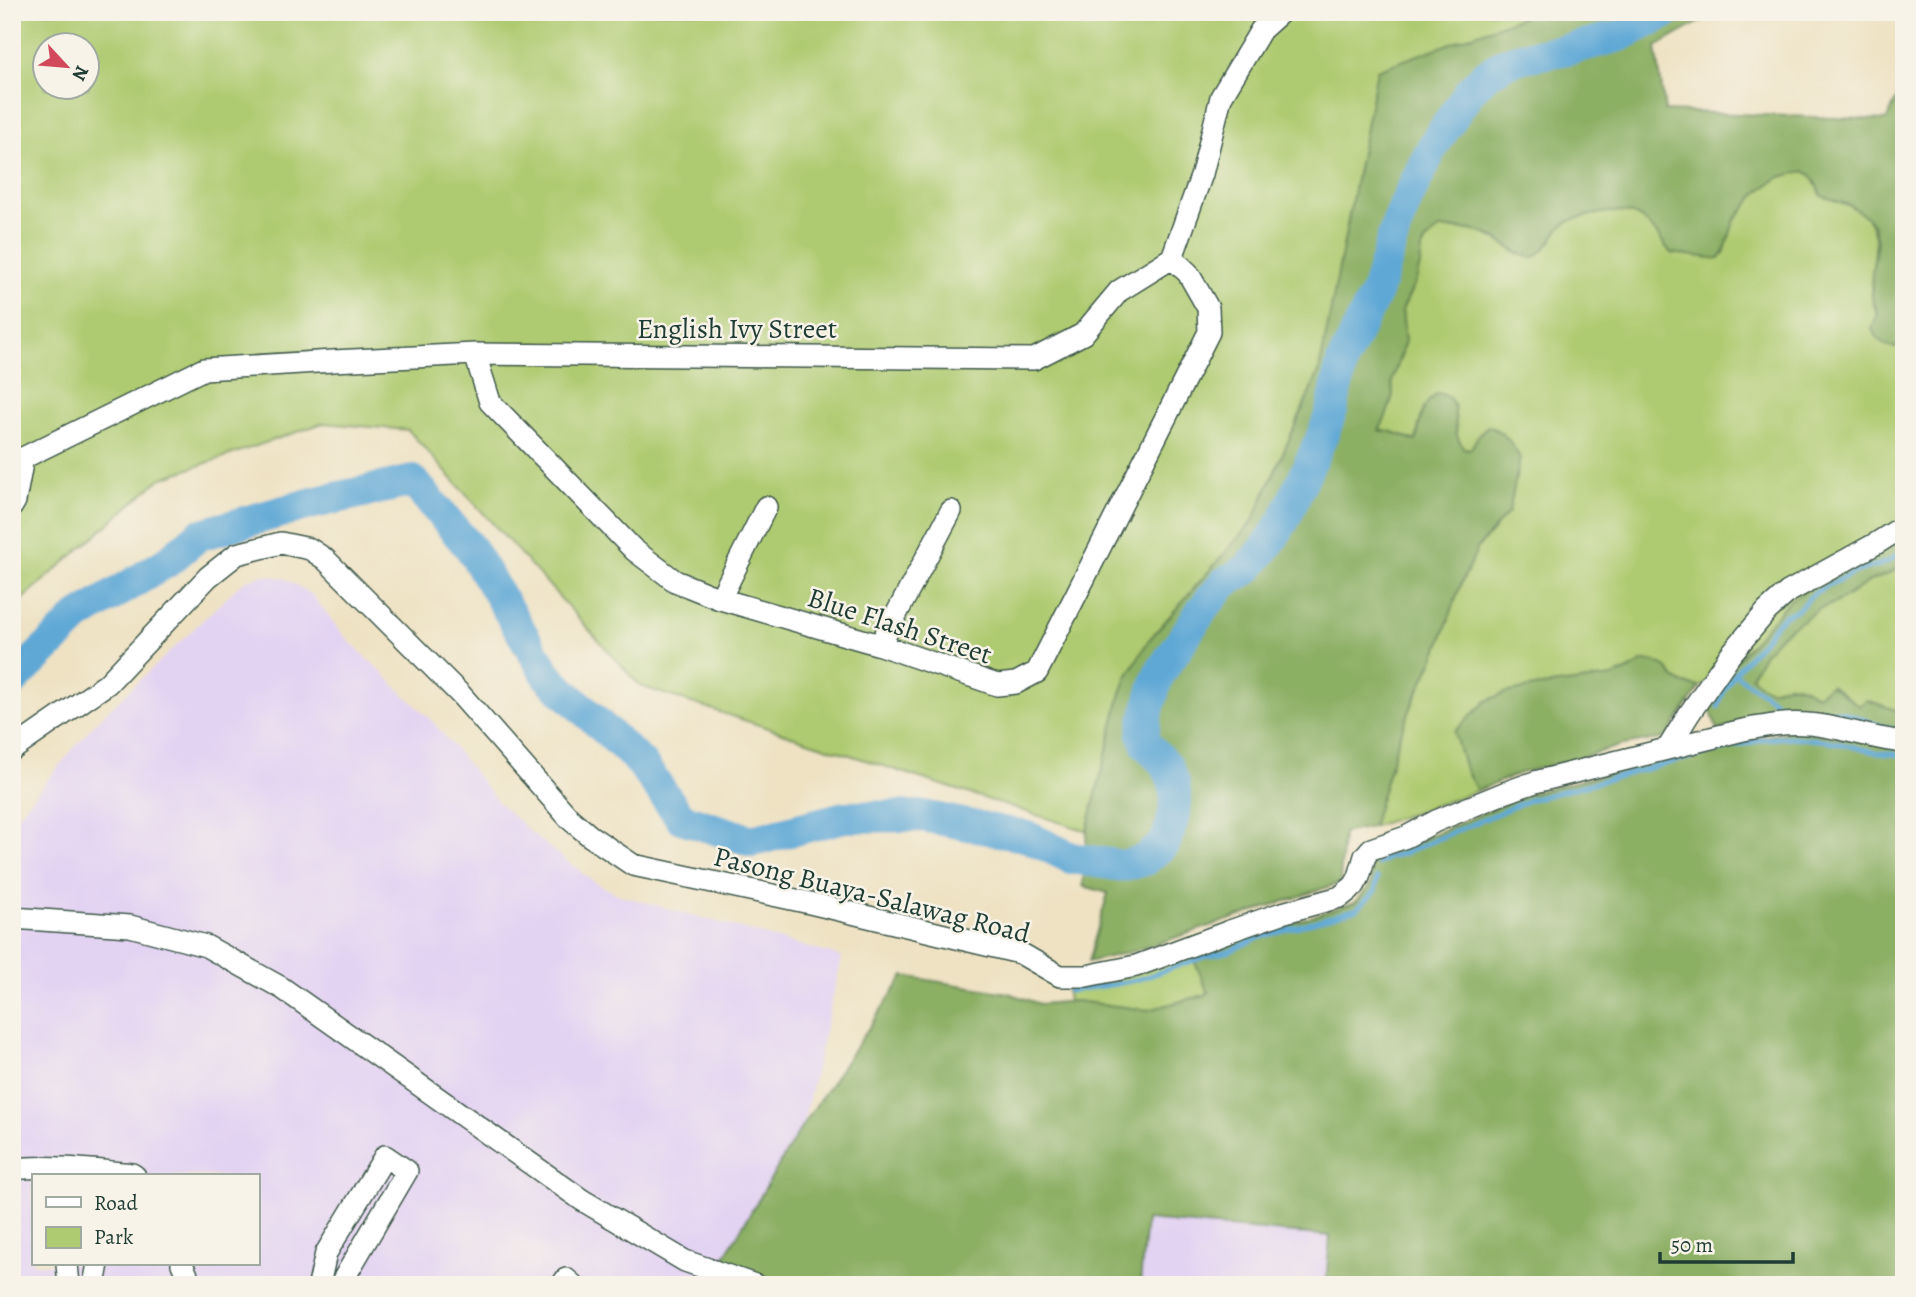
<svg xmlns="http://www.w3.org/2000/svg" width="1916" height="1297" viewBox="0 0 1916 1297" font-family="Alegreya,serif">
<style>
.built{fill:#e3d3f3;fill-rule:evenodd}
.green{fill:#afcb71;stroke:#678452;stroke-width:2;fill-rule:evenodd}
.forest{fill:#8baf63;stroke:#55764c;stroke-width:2}
.lines{fill:none;stroke-linecap:round;stroke-linejoin:round}
.stream{stroke:#5fa8d6;stroke-width:5}
.river{stroke:#5fa8d6;stroke-width:32}
.minor-casing{stroke:#3e5649;stroke-width:24}
.minor{stroke:#fff;stroke-width:21}
.labels{text-anchor:middle;stroke-width:5;stroke-linejoin:round;paint-order:stroke}
.street-label{font-size:28px;fill:#1f3d34;stroke:#f7f3e8}
</style>
<rect width="100%" height="100%" fill="#f7f3e8"/>
<filter id="ink" filterUnits="userSpaceOnUse"><feTurbulence type="fractalNoise" baseFrequency=".0143" numOctaves="2"/><feDisplacementMap in="SourceGraphic" scale="14" xChannelSelector="R" yChannelSelector="G"/><feConvolveMatrix kernelMatrix="1 2 1 2 8 2 1 2 1" color-interpolation-filters="sRGB"/></filter>
<filter id="wash" filterUnits="userSpaceOnUse"><feTurbulence type="fractalNoise" baseFrequency=".00686" numOctaves="4" result="noise"/><feDisplacementMap in="SourceGraphic" scale="28" xChannelSelector="R" yChannelSelector="G"/><feGaussianBlur stdDeviation="1.57" result="paint"/><feColorMatrix in="noise" values="0 0 0 0 0 0 0 0 0 0 0 0 0 0 0 0 0 1.4 0 .05"/><feComposite in="paint" operator="in"/></filter>
<g filter="url(#wash)">
<rect width="100%" height="100%" fill="#eee2c3"/>
<path class="built" d="M263 575 284 578 312 595 345 637 434 723 498 802 537 838 594 882 619 895 842 957 803 1124 904 976 1008 993 1040 1004 1076 1001 1904 1285H12V822L97 721 244 581ZM33 1176H257V1264H33Z"/>
<path class="green" d="M12 12H1536L1377 71 1319 372 1253 521 1148 641 1128 677 1121 693 1087 831 914 776 640 686 408 430 323 423 160 479 12 608ZM46 46H88V88H46Z
M1804 171 1811 175 1822 196C1859 208 1881 214 1874 259 1872 271 1870 285 1872 297 1875 315 1887 333 1894 348L1904 346V519L1700 687 1684 684 1673 677 1667 668 1644 661 1631 669 1613 677 1535 687 1505 693 1464 766 1477 791 1372 827 1400 734 1415 698 1438 649 1461 584 1478 547 1495 529 1479 434 1471 449 1463 448 1457 436 1454 404 1419 424 1416 441 1390 431H1378L1387 414 1393 395 1392 381 1402 354 1404 328 1402 310 1420 265 1422 248 1426 241 1439 229C1477 228 1489 232 1519 255L1551 242 1559 228 1572 219 1612 210 1628 211 1647 221 1671 253H1724L1734 221 1759 191 1780 177Z
M1904 564V713L1866 700 1860 706 1831 685 1817 695C1811 692 1803 686 1796 685 1772 683 1774 701 1751 676L1764 653 1783 633 1819 609 1837 602 1870 581 1890 573Z
M1192 955 1208 992 1205 995 1148 1010 1076 1001 1068 1002 1066 987 1097 983Z"/>
<path class="forest" d="M1536 12H1721L1703 20 1656 47 1665 111 1886 120 1904 85V346C1887 350 1880 343 1872 329L1878 313 1872 298V273L1877 242 1874 226 1869 219 1849 205 1822 196 1811 175 1804 171 1780 177 1759 191 1734 221 1724 253 1719 259 1671 253C1645 219 1639 204 1592 215 1581 217 1571 219 1562 226 1557 230 1555 235 1552 239 1547 247 1541 253 1533 258 1516 254 1513 248 1499 240 1481 228 1460 228 1439 229L1426 241 1422 248 1420 265 1416 281 1402 310 1405 341 1392 381 1393 395 1387 414 1379 431H1390L1416 441C1422 421 1418 407 1438 393 1459 398 1454 413 1456 431 1457 438 1460 443 1463 448L1471 449 1479 434 1488 426C1506 433 1511 442 1520 458L1509 512 1478 547 1461 584 1438 649 1415 698 1400 734 1372 827 1343 833 1340 883 1138 950 1088 962 1108 893 1083 886 1087 831 1121 693 1127 677 1148 641 1253 521 1319 372 1377 70Z
M1904 530V564L1890 573 1870 581 1837 602 1819 609 1783 633 1764 653 1751 676C1774 701 1772 683 1796 685 1803 686 1811 692 1817 695L1830 685 1860 706 1866 700 1904 713V736L1835 713H1796L1717 730 1707 699 1737 660 1790 600Z
M1644 661 1655 662 1667 668 1673 677 1684 684 1700 687 1665 738 1622 745 1569 761 1520 773 1477 791 1464 766 1454 732 1486 701 1505 693 1535 687 1613 677 1631 669Z
M1796 730 1904 748V1285H1326L1330 1236 1146 1220 1140 1285H796L719 1266 802 1126 904 976 1008 993 1040 1004 1076 1001 1148 1010 1205 995 1208 992 1192 955 1356 902 1371 884V861L1528 794 1702 749Z"/>
<g class="lines">
<path class="stream" d="M1735 674 1784 708 1842 712 1890 729 1904 731
M1718 707C1724 683 1743 663 1759 645 1768 636 1774 624 1784 616 1788 613 1794 612 1798 609 1803 606 1805 601 1809 598 1820 588 1838 581 1851 574 1873 564 1884 569 1904 549
M1378 864 1388 858 1407 852 1529 800 1703 754 1765 739 1791 737 1809 739 1829 741 1879 753 1904 755
M1069 991 1116 984 1140 979 1204 957 1230 951 1255 939 1357 909 1375 891 1377 878"/>
<path class="river" d="M12 682 78 617 167 562 199 535 313 503 413 481 471 549 549 678 641 763 681 818 752 841 844 817 923 816 1028 837 1071 858 1123 866 1145 860 1165 843 1172 823 1176 802 1174 783 1167 766 1147 745 1143 735 1146 717 1158 676 1202 610 1224 583 1248 569 1270 542 1284 520 1323 434 1332 410 1342 362 1377 290 1396 227 1409 195 1433 146 1469 92 1484 76 1505 63 1523 57 1574 48 1620 36 1667 12"/>
</g>
</g>
<g filter="url(#ink)">
<g class="lines">
<defs>
<path id="minor" d="M475 354 490 402 634 550 675 581 720 599 880 645 997 685 1016 683 1037 672 1209 332 1208 308 1188 273 1172 258
M12 458H23L204 369 333 361 475 354 1034 359 1083 334 1119 291 1172 258 1202 174 1221 97 1261 30 1281 12
M12 506 15 501 23 458
M720 599 766 507
M880 645 951 511
M1668 748 1689 714 1730 655 1767 611 1788 592 1877 543 1904 526
M12 750 107 684 208 577 237 554 281 543 310 549 325 559 461 695 570 819 590 836 633 865 810 903 1020 953 1060 976H1086L1136 966 1230 931 1282 913 1340 897 1354 886 1359 877 1365 856 1371 849 1406 837 1436 821 1504 793 1535 782 1743 730C1765 726 1786 722 1808 724 1840 726 1871 739 1904 742
M12 918 130 926 206 946 282 988 582 1200 685 1261 755 1285
M12 1169C52 1165 93 1170 132 1174L135 1176
M67 1264 69 1285
M182 1264 187 1275V1285
M94 1285 98 1264
M319 1285 326 1253 385 1156 407 1171 340 1285
M562 1285 566 1279 573 1285"/>
</defs>
<use href="#minor" class="minor-casing"/>
<use href="#minor" class="minor"/>
</g>
</g>
<g class="labels">
<g class="street-label">
<text x="737" y="338">English Ivy Street</text>
<text transform="translate(900 625) rotate(18)" y="10">Blue Flash Street</text>
<text transform="translate(872 894) rotate(14)" y="10">Pasong Buaya-Salawag Road</text>
</g>
</g>
<rect width="1916" height="1297" fill="none" stroke="#f7f3e8" stroke-width="42"/>
<rect x="32" y="1174" width="228" height="91" fill="#f7f3e8" stroke="#a1aaa0" stroke-width="2"/>
<rect x="46" y="1197" width="35" height="10" fill="#ffffff" stroke="#a1aaa0" stroke-width="2"/>
<text x="94" y="1210" font-size="21" fill="#1f3d34">Road</text>
<rect x="46" y="1227" width="35" height="21" fill="#afcb71" stroke="#a1aaa0" stroke-width="2"/>
<text x="94" y="1244" font-size="21" fill="#1f3d34">Park</text>
<g transform="translate(66 66) rotate(116)"><circle r="33" fill="#f7f3e8" stroke="#a1aaa0" stroke-width="2"/>
<path d="M0-5L12 26L0 18L-12 26Z" fill="#d1495b"/>
<text y="-10" font-size="19" font-weight="bold" text-anchor="middle" fill="#1f3d34">N</text>
</g>
<path d="M1660 1252v10h133v-10" fill="none" stroke="#1f3d34" stroke-width="3.5"/>
<text x="1671" y="1252" font-size="21" fill="#1f3d34" stroke="#f7f3e8" stroke-width="5" paint-order="stroke">50 m</text>
</svg>
